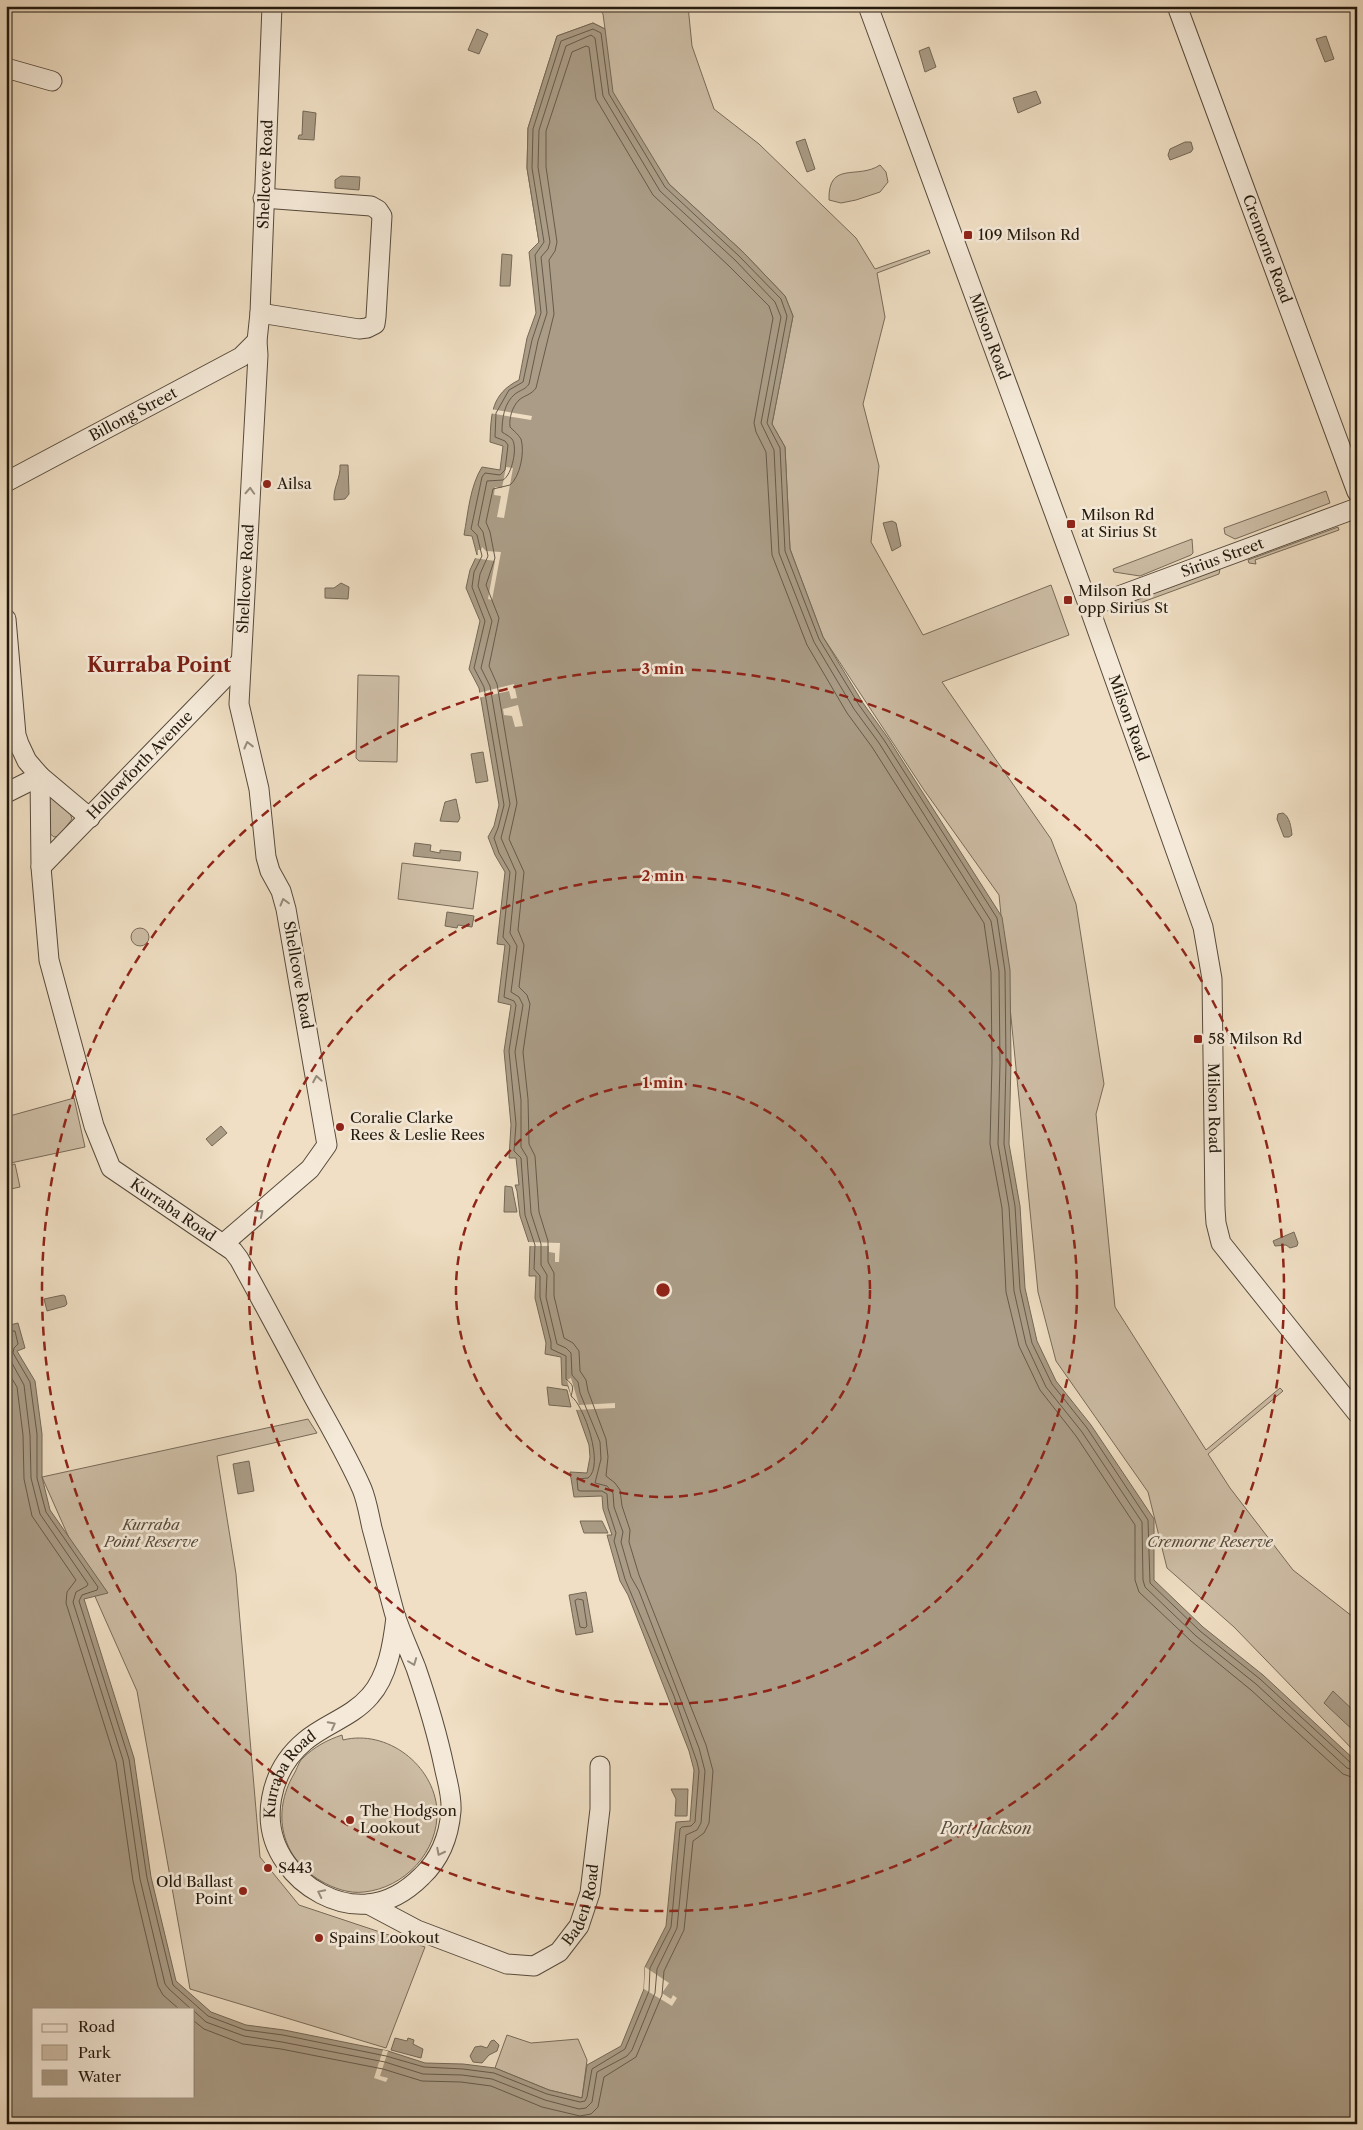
<svg xmlns="http://www.w3.org/2000/svg" width="1363" height="2130" viewBox="0 0 1363 2130" font-family="'Libre Caslon Text',serif">
<style>
.green{fill:#cdbda5;stroke:#786b59}
.water{fill:#aa9c86;stroke:#746856;fill-rule:evenodd}
.pier{fill:#f0dfc4}
.lines{fill:none;stroke-linecap:round;stroke-linejoin:round}
.shore{stroke:#665a4a;stroke-width:1}
.minor-casing{stroke:#564a3b;stroke-width:21}
.minor{stroke:#f5ead9;stroke-width:19}
.oneway{stroke:#968c7d}
.ring{fill:none;stroke:#8f2418;stroke-width:2.5;stroke-dasharray:9 6}
.poi-dot{fill:#8f2418;stroke:#f5ead9;stroke-width:2}
.labels{text-anchor:middle;stroke-width:5;stroke-linejoin:round;paint-order:stroke}
.street-label{font-size:15px;fill:#22190d;stroke:#f5ead9}
.poi-label{font-size:15px;fill:#22190d;stroke:#f5ead9;text-anchor:start}
.park-label{font-size:15px;font-style:italic;fill:#554a3b;stroke:#f5ead9}
.water-label{font-size:16px;font-style:italic;fill:#584d3d;stroke:#f5ead9}
.district-label{font-size:20px;font-weight:bold;fill:#7a1f14;stroke:#f5ead9}
.centre{fill:#8f2418;stroke:#f5ead9;stroke-width:2.5}
.ring-label{font-size:15px;text-anchor:middle;font-weight:bold;fill:#8f2418;stroke:#f5ead9;stroke-width:5;stroke-linejoin:round;paint-order:stroke}
</style>
<rect width="100%" height="100%" fill="#f0dfc4"/>
<filter id="stains"><feTurbulence type="fractalNoise" baseFrequency=".004" numOctaves="4"/><feColorMatrix values="0 0 0 0 .2 0 0 0 0 .09 0 0 0 0 .02 0 0 0 .5 -.17"/></filter>
<radialGradient id="worn" r=".72"><stop offset=".6" stop-color="#630" stop-opacity="0"/><stop offset="1" stop-color="#630" stop-opacity=".3"/></radialGradient>
<path class="green" d="M598 6H688L692 46 714 109 759 144 856 238 875 269 929 250 930 253 877 273 885 317 863 404 879 466 871 542 923 635 1051 585 1069 635 942 682 1051 839 1076 904 1104 1084 1096 1114 1115 1307 1206 1450 1280 1388 1283 1391 1208 1454 1230 1488 1293 1570 1357 1620V1754L1234 1627 1167 1568 1148 1492 1056 1361 1038 1292 999 895 924 790 823 637 790 549 785 447 772 424 793 316 785 296 743 252 669 184 642 142 529 252 539 242 527 168 528 128 557 36 593 23 605 29 603 14Z
M880 165 886 172 888 182 880 192 856 200 841 203 829 200C828 160 858 180 880 165Z
M1326 491 1330 503 1235 539 1225 534 1224 528Z
M1338 527 1339 530 1255 560 1256 564 1249 563 1248 560Z
M1192 539 1193 553 1191 555 1140 576 1114 572 1113 569Z
M1220 569 1219 574 1121 610 1119 606Z
M358 675 399 676 397 762 359 761 356 758Z
M48 796H54L70 813 72 819 59 836 54 837 48 832Z
M402 863 478 872 473 909 398 899Z
M131 937a9 9 0 1 1 18 0a9 9 0 1 1-18 0Z
M74 1098 85 1147 6 1164V1117Z
M15 1164 20 1187 6 1190V1166Z
M308 1419 317 1433 217 1456 236 1574 260 1857 299 1905 425 1947 386 2048 190 1989 137 1691 42 1477Z
M342 1735 343 1740C387 1729 434 1765 437 1810 439 1852 404 1888 364 1892 349 1894 333 1888 321 1881 281 1858 271 1813 294 1774 297 1769 299 1761 303 1758 314 1747 327 1740 342 1735Z
M507 2035 531 2043 578 2039 587 2060 582 2098 549 2090 495 2068Z"/>
<path class="water" d="M593 23 605 29 613 92 669 184 743 252 785 296 793 316 772 424 785 447 790 549 823 637 863 703 888 738 1002 917 1010 970 1011 1063 1009 1144 1020 1206 1025 1288 1037 1341 1056 1381 1091 1425 1154 1519V1580L1203 1627 1263 1675 1357 1762V2124H6V1332L8 1335 6 1326 18 1323 25 1348 17 1351 35 1381 42 1434V1477L50 1510 108 1593 84 1599 134 1758 151 1877 176 1981 211 2012 246 2025 284 2030 388 2051 425 2063 463 2064 495 2068 549 2090 582 2098 587 2065 621 2046 644 1989 645 1967 666 1926 676 1822 690 1821 694 1770 689 1751 628 1595 620 1581 607 1535H612L603 1509 602 1496 574 1497 570 1472 587 1473 590 1457 589 1445 568 1386 562 1385 561 1357 545 1354 546 1343 535 1298 536 1276H529L530 1246 520 1216 517 1191 515 1185H519L516 1158H509L511 1125 504 1051 511 1005 498 1002 505 945 497 944 505 872 495 855 488 837 494 826 499 805 479 688 469 669 480 621 466 588 470 570 477 555 472 536 464 535C468 513 470 486 482 467L500 470 503 446 490 442C491 414 491 394 519 380L527 338 536 313 529 252 539 242 527 168 528 128 557 36ZM34 2009H194V2096H34Z
M477 29 488 34 479 54 468 50Z
M1326 36 1334 59 1325 62 1316 39Z
M929 47 936 67 925 72 919 51Z
M1036 91 1041 103 1018 113 1013 98Z
M303 111 316 113 314 140 298 139 299 135H302Z
M805 139 815 169 807 172 796 142Z
M1185 142H1191L1193 149 1191 152 1170 160 1168 155 1170 149Z
M341 176 360 177 359 190 335 188V180Z
M502 254 512 255 510 286H500Z
M340 465H348L349 494 345 499 334 500C333 487 341 478 340 465Z
M892 521 896 523 901 546 892 551 883 523Z
M341 583 349 587 348 599 325 598V588H334Z
M483 752 488 781 476 783 471 754Z
M456 799 460 818 458 822 440 821 445 802Z
M1283 813C1290 817 1291 827 1292 835L1289 837H1284L1277 819 1278 814Z
M415 843 431 845 430 851 440 853V850L461 852 460 861 413 856Z
M447 912 474 916 472 927 458 925 457 928 445 926Z
M221 1126 227 1133 212 1146 206 1139Z
M505 1186 512 1187 517 1212H504Z
M1294 1232 1298 1243 1297 1246 1290 1248 1286 1245 1275 1246 1273 1241Z
M63 1295 65 1296 67 1304 65 1306 47 1311 44 1299Z
M547 1387 567 1390 571 1407 549 1405Z
M249 1461 254 1491 238 1494 233 1464Z
M580 1521H602L608 1533H584Z
M586 1592 593 1632 576 1635 569 1595Z
M1333 1691 1357 1714V1734L1324 1703Z
M671 1789H688L687 1816H675L676 1799Z
M395 2038 407 2041 408 2038 414 2040 413 2044 423 2049 421 2058 391 2050Z
M494 2040 499 2045 497 2051 489 2055 482 2063 473 2062 470 2056 475 2047 481 2046 487 2048 491 2041Z"/>
<path class="pier" d="M490 409 532 416 531 420 489 413Z
M506 467 513 468 504 518 497 517 501 496 494 495 495 487 502 488Z
M482 547 486 551 501 552 492 600 488 599 495 561 474 558V555H478V550H481Z
M514 684 517 698 511 699 509 691 478 698V693Z
M518 705 523 726 515 727 512 716 504 715 503 709Z
M527 1242 560 1243 559 1262H555V1253L549 1252V1246H527Z
M571 1378 579 1405 615 1403V1408L575 1410 567 1380Z
M645 1967 669 1983 662 1993 671 1999 673 1995 677 1998 672 2006 644 1989Z
M383 2050 388 2051 380 2076 388 2078 386 2082 374 2078Z"/>
<g class="lines">
<path class="shore" d="M6 1331H15L18 1344 14 1348 13 1353 30 1382 37 1434V1478L46 1512 98 1587 97 1590 82 1595 79 1601 129 1759 147 1878 173 1985 208 2016 245 2030 283 2035 386 2056 424 2067 463 2069 494 2073 547 2094 580 2102 585 2101 587 2097 592 2069 625 2049 649 1991 650 1968 671 1927 680 1829 682 1827 691 1826 695 1822 699 1771 697 1762 674 1696 625 1579 614 1541 616 1533 608 1508 607 1494 602 1491H580L578 1490 577 1479 588 1478C605 1466 584 1405 571 1396 574 1386 573 1385 566 1379V1356L551 1349V1342L540 1297V1276L534 1269 535 1245 525 1215 521 1158 514 1151 516 1124 509 1051 516 1005 514 1001 504 997 510 946 503 937 510 872 499 853 494 838 498 828 504 805 484 687 474 668 485 621 472 587 474 572 482 556 477 535 471 529 482 477 485 473 500 475 505 470 508 445 505 441 495 437 496 413 509 390 523 382 532 340 541 313 535 255 544 242 532 168 533 129 561 41 593 29 601 33 609 94 665 187 739 256 781 299 787 316 767 423 780 448 785 551 819 639 859 705 884 740 997 918 1005 971 1006 1063 1004 1144 1015 1206 1020 1289 1032 1343 1052 1384 1087 1428 1148 1520 1150 1583 1200 1631 1260 1679 1351 1763 1357 1765
M6 1337 10 1338 11 1340 7 1348V1354L24 1385 30 1435 31 1478 40 1514 88 1584 87 1586 76 1592 73 1602 123 1760 140 1879 165 1984 169 1989 191 2009
M6 1369 17 1387 23 1435 24 1479 32 1516 76 1580 67 1592 66 1603 116 1762 133 1881 158 1986 163 1995 179 2009
M578 1599 583 1600 587 1626 585 1628 580 1627 575 1601Z
M194 2011 206 2022 244 2036 282 2042 385 2062 423 2074 462 2075 492 2079 545 2100 579 2109 586 2108 592 2102 597 2072 627 2056 632 2050 655 1993 657 1969 677 1928 686 1835 697 1830 701 1823 705 1771 699 1748 639 1591 631 1577 621 1542 623 1532 614 1507 613 1493 607 1486 595 1483 601 1459 600 1442 580 1393 578 1382 572 1375 571 1353 566 1348 557 1344 546 1297 547 1275 541 1265V1244L531 1213 527 1157 521 1147V1100L515 1052 523 1005 519 997 511 992 517 946 510 933 516 872 501 838 510 804 490 686 481 668 492 621 478 586 480 574 488 556 483 532 478 525 487 481 503 480C512 475 518 447 512 439 509 436 505 434 502 432 502 419 504 403 515 394 520 390 525 390 529 384L538 341 547 313 541 257 548 249 550 242 538 167 539 130 566 46 591 35 595 38 603 96 660 191 735 260 775 302 781 317 761 423 774 450 779 553 814 642 854 709 879 743 991 921 999 971 1000 1063 998 1144 1009 1207 1014 1291 1026 1344 1046 1387 1082 1432 1142 1522 1143 1580 1145 1587 1196 1636 1256 1684 1347 1768 1357 1771
M194 2021 204 2029 243 2044 281 2049 383 2069 422 2081 461 2082 491 2086 542 2107 580 2116 591 2114 598 2107 604 2077 636 2057 662 1995 664 1971 684 1930 693 1841 704 1833 709 1823 713 1771 706 1745 639 1575 629 1542 630 1530 622 1506 620 1490 615 1483 606 1476 608 1457 606 1439 588 1391 586 1380 580 1371 579 1351 573 1343 564 1338 554 1296V1273L548 1262V1241L539 1212 535 1156 529 1144 528 1099 523 1052 530 1004 527 995 519 987 524 945 518 930 524 872 509 839 517 803 497 684 489 666 499 618 486 585 495 558 490 532 486 522 493 489 510 485C520 477 525 452 521 439 518 434 514 431 510 427 509 418 512 407 519 400 525 395 531 395 536 388L554 314 549 260 555 251 557 242 546 167V131L572 52 586 46 589 47 596 99 653 195 729 266 769 306 773 318 754 423 756 432 766 452 772 555 807 645 847 713 872 747 984 923 991 972 992 1062 990 1144 1002 1208 1006 1292 1019 1346 1040 1390 1076 1436 1135 1525V1580L1139 1592 1191 1641 1251 1690 1343 1774 1357 1779"/>
<defs>
<g id="minor">
<path id="s1" d="M868 6 1089 607 1203 927 1212 979 1215 1208 1216 1223 1221 1243 1357 1413"/>
<path id="s2" d="M1177 6 1357 492"/>
<path d="M6 68 52 81"/>
<path d="M260 313 359 329 367 328 375 324 376 317 382 216 378 210 371 206 263 198"/>
<path id="s3" d="M6 482 241 357 257 341"/>
<path id="s4" d="M1089 607 1357 508"/>
<path id="s5" d="M6 619 16 735 19 744 27 761 40 776 41 867 49 960 94 1126 111 1168 233 1251 239 1259C264 1304 288 1349 312 1394 329 1425 348 1457 362 1489 367 1501 369 1515 372 1528 380 1557 387 1586 395 1615 401 1633 409 1650 416 1668 427 1700 437 1733 444 1766 447 1781 452 1795 451 1811 449 1836 441 1858 422 1876 407 1891 390 1902 368 1904 336 1907 303 1888 286 1863 258 1824 269 1771 305 1741 325 1724 352 1717 370 1696 388 1676 393 1643 396 1617"/>
<path d="M6 793 40 776 90 818"/>
<path id="s6" d="M41 867 240 662"/>
<path id="s7" d="M223 1244 310 1169 327 1145 286 909 281 891 270 871 266 857 259 789 239 704 258 355 257 341 260 313 272 6"/>
<path id="s8" d="M368 1904 417 1930 507 1964 534 1966 559 1952 579 1926 590 1893 600 1809V1766"/>
</g>
</defs>
<use href="#minor" class="minor-casing"/>
<use href="#minor" class="minor"/>
</g>
<defs><path id="oneway-chevron" d="M-2-3.5L2.5 0L-2 3.5" fill="none" stroke-width="1.6" stroke-linecap="round" stroke-linejoin="round" transform="scale(1.25)"/></defs>
<g class="oneway">
<use href="#oneway-chevron" transform="translate(250 491) rotate(-87)"/>
<use href="#oneway-chevron" transform="translate(248 745) rotate(-104)"/>
<use href="#oneway-chevron" transform="translate(284 902) rotate(-105)"/>
<use href="#oneway-chevron" transform="translate(317 1079) rotate(-100)"/>
<use href="#oneway-chevron" transform="translate(260 1213) rotate(-40)"/>
<use href="#oneway-chevron" transform="translate(413 1662) rotate(69)"/>
<use href="#oneway-chevron" transform="translate(332 1725) rotate(-28)"/>
<use href="#oneway-chevron" transform="translate(440 1852) rotate(117)"/>
<use href="#oneway-chevron" transform="translate(321 1893) rotate(-154)"/>
</g>
<g class="ring">
<circle cx="663" cy="1290" r="207"/>
<circle cx="663" cy="1290" r="414"/>
<circle cx="663" cy="1290" r="621"/>
</g>
<g class="poi-dot">
<rect x="963" y="230" width="10" height="10" rx="2.5"/>
<circle cx="267" cy="484" r="5"/>
<rect x="1066" y="519" width="10" height="10" rx="2.5"/>
<rect x="1063" y="595" width="10" height="10" rx="2.5"/>
<rect x="1193" y="1034" width="10" height="10" rx="2.5"/>
<circle cx="340" cy="1127" r="5"/>
<circle cx="350" cy="1820" r="5"/>
<circle cx="268" cy="1868" r="5"/>
<circle cx="243" cy="1891" r="5"/>
<circle cx="319" cy="1938" r="5"/>
</g>
<g class="labels">
<g class="street-label">
<text dy="5" stroke="none"><textPath href="#s7" startOffset="1126">Shellcove Road</textPath></text>
<text dy="5" stroke="none"><textPath href="#s2" startOffset="259">Cremorne Road</textPath></text>
<text dy="5" stroke="none"><textPath href="#s1" startOffset="352">Milson Road</textPath></text>
<text dy="5" stroke="none"><textPath href="#s3" startOffset="144">Billong Street</textPath></text>
<text dy="5" stroke="none"><textPath href="#s4" startOffset="142">Sirius Street</textPath></text>
<text dy="5" stroke="none"><textPath href="#s7" startOffset="721">Shellcove Road</textPath></text>
<text dy="5" stroke="none"><textPath href="#s1" startOffset="758">Milson Road</textPath></text>
<text dy="5" stroke="none"><textPath href="#s6" startOffset="142">Hollowforth Avenue</textPath></text>
<text transform="translate(298 975) rotate(80)" y="5">Shellcove Road</text>
<text dy="5" stroke="none"><textPath href="#s1" startOffset="1162">Milson Road</textPath></text>
<text dy="5" stroke="none"><textPath href="#s5" startOffset="641">Kurraba Road</textPath></text>
<text dy="5" stroke="none"><textPath href="#s5" startOffset="1648">Kurraba Road</textPath></text>
<text dy="5" stroke="none"><textPath href="#s8" startOffset="261">Baden Road</textPath></text>
</g>
<g class="poi-label">
<text x="978" y="240">109 Milson Rd</text>
<text x="277" y="489">Ailsa</text>
<text x="1081" y="520">Milson Rd<tspan x="1081" dy="17">at Sirius St</tspan></text>
<text x="1078" y="596">Milson Rd<tspan x="1078" dy="17">opp Sirius St</tspan></text>
<text x="1208" y="1044">58 Milson Rd</text>
<text x="350" y="1123">Coralie Clarke<tspan x="350" dy="17">Rees &amp; Leslie Rees</tspan></text>
<text x="360" y="1816">The Hodgson<tspan x="360" dy="17">Lookout</tspan></text>
<text x="278" y="1873">S443</text>
<text x="233" y="1887" text-anchor="end">Old Ballast<tspan x="233" dy="17">Point</tspan></text>
<text x="329" y="1943">Spains Lookout</text>
</g>
<g class="park-label">
<text x="151" y="1530">Kurraba<tspan x="151" dy="17">Point Reserve</tspan></text>
<text x="1210" y="1547">Cremorne Reserve</text>
</g>
<g class="water-label">
<text x="986" y="1834">Port Jackson</text>
</g>
<g class="district-label">
<text x="159" y="672">Kurraba Point</text>
</g>
</g>
<circle cx="663" cy="1290" r="8" class="centre"/>
<g class="ring-label">
<text x="663" y="674">3 min</text>
<text x="663" y="881">2 min</text>
<text x="663" y="1088">1 min</text>
</g>
<rect width="1363" height="2130" fill="none" stroke="#f0dfc4" stroke-width="25"/>
<rect x="8" y="8" width="1348" height="2115" fill="none" stroke="#22190d" stroke-width="2.5"/>
<rect x="12" y="12" width="1338" height="2105" fill="none" stroke="#22190d"/>
<rect x="32" y="2008" width="162" height="90" fill="#f5ead9" stroke="#a19687"/>
<rect x="42" y="2024" width="25" height="8" fill="#f5ead9" stroke="#a19687"/>
<text x="78" y="2032" font-size="15" fill="#22190d">Road</text>
<rect x="42" y="2045" width="25" height="15" fill="#cdbda5" stroke="#a19687"/>
<text x="78" y="2058" font-size="15" fill="#22190d">Park</text>
<rect x="42" y="2070" width="25" height="15" fill="#aa9c86" stroke="#a19687"/>
<text x="78" y="2082" font-size="15" fill="#22190d">Water</text>
<rect width="100%" height="100%" filter="url(#stains)"/>
<rect width="100%" height="100%" fill="url(#worn)"/>
</svg>
